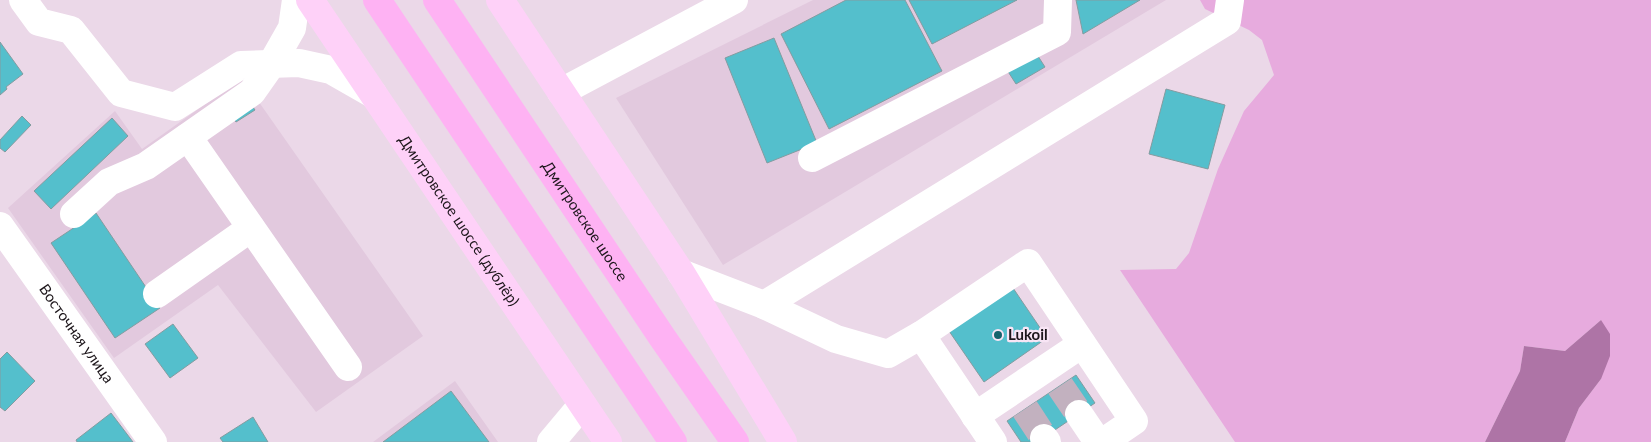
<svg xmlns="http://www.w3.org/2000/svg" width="1651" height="442" viewBox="0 0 1651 442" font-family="Lato,sans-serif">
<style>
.built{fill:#e2c9de}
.green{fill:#e7abde}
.water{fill:#ae74a6}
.building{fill:#54bfcc;stroke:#839ca0}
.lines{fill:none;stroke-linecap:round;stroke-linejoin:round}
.minor-tunnel{stroke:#c2b1bf;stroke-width:28;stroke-dasharray:28 14;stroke-linecap:butt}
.minor{stroke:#fff;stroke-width:28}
.major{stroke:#fed1f8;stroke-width:28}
.highway{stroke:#feb2f3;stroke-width:28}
.poi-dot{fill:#16636c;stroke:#f8e5f5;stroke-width:2}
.labels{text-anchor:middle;stroke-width:4.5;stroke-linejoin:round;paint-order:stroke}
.street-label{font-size:15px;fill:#1d161b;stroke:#f8e5f5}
.poi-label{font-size:15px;font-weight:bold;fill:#1d161b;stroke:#f8e5f5;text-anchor:start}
</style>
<rect width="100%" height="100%" fill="#ebd8e8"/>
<path class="built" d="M813 0H1166L723 265 616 98Z
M242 78 423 336 316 412 218 285 114 358 8 208 115 111 142 149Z
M455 381 498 442H373Z"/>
<path class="green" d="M1200 0H1651V442H1565L1579 408 1601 379V320L1565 351 1524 346 1520 371 1485 442H1235L1120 270 1176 269 1189 253 1218 169 1244 111 1274 75 1262 40 1249 30 1205 9Z"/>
<path class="water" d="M1601 320 1610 334V356L1601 379 1579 408 1565 442H1485L1520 371 1524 346 1565 351Z"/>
<path class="building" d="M846 0H905L942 71 829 129 781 34Z
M909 0H1017L932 44Z
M1076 0H1140L1083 34Z
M774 38 817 143 767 163 725 58Z
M0 42 23 74 6 87 7 89 0 95Z
M1036 53 1045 67 1016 84 1007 70Z
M1166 89 1225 105 1208 169 1149 154Z
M248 100 255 110 236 122 229 113Z
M22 116 31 125 5 152 0 148V140Z
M112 118 128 136 51 209 34 191Z
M96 213 160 308 115 338 51 243Z
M1013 288 1047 338 984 382 949 331Z
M173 324 198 358 170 378 145 344Z
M7 352 35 381 5 411 0 407V359Z
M1076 375 1095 403 1037 442H1021L1007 421Z
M451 391 489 442H383Z
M111 413 133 442H77L76 440Z
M253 417 268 442H223L220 438Z"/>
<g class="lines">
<path class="minor-tunnel" d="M1060 386 1079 414
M1025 409 1044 438"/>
<g class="minor">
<path d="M23 0 39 22 71 30 121 93 175 107 241 65 299 63 331 70 373 94"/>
<path d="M561 92 734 0"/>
<path d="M188 137 348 367"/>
<path d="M812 158 1057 32 1058 0"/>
<path d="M74 214 109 182 146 166 252 92 271 65 292 28 296 0"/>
<path id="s1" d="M0 226 153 442"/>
<path d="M681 273 764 305 836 339 888 354 921 335 993 442"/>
<path d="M157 294 251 228"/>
<path d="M764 305 1227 21 1230 0"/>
<path d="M921 335 1028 263 1134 421 1103 442"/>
<path d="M1079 414 1098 442"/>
<path d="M975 416 1082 344"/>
<path d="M1044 438 1047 442"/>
<path d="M551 442 582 405"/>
</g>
<g class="major">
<path id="s2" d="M310 0 608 442"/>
<path d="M500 0 681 273 783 442"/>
</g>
<g class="highway">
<path d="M377 0 673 442"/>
<path id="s3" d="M437 0 662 337 735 442"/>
</g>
</g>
<circle class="poi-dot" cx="998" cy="335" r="5"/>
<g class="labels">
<g class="street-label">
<text dy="5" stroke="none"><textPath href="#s2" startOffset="266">Дмитровское шоссе (дублёр)</textPath></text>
<text dy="5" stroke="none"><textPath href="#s3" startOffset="266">Дмитровское шоссе</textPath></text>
<text dy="5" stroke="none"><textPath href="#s1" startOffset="132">Восточная улица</textPath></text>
</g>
<g class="poi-label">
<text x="1008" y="340">Lukoil</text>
</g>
</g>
</svg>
